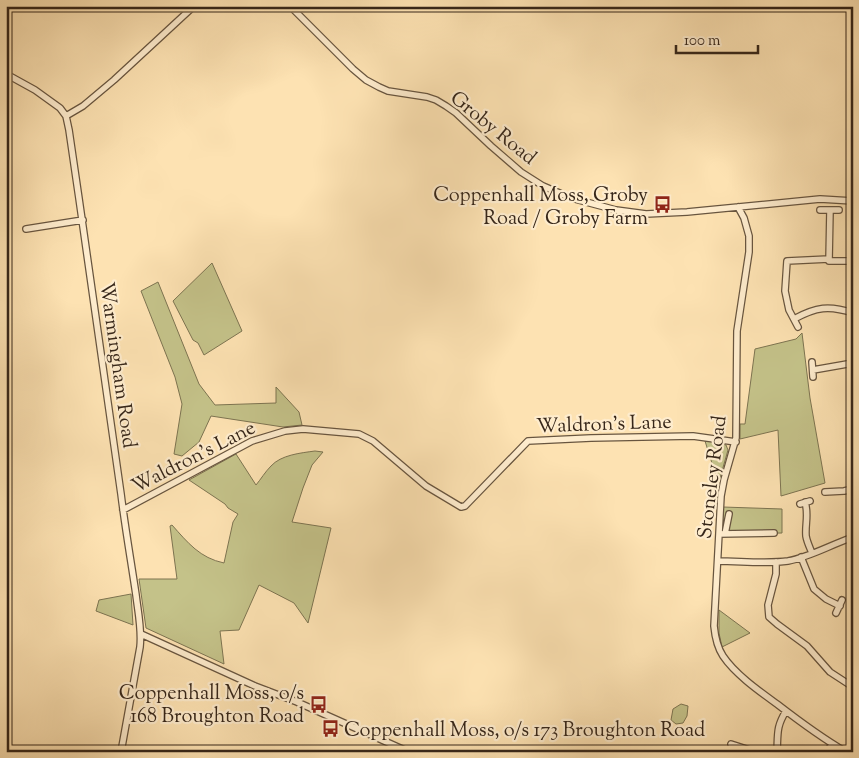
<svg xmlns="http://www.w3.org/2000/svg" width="859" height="758" viewBox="0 0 859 758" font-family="'Sorts Mill Goudy',serif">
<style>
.green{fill:#c4c289;stroke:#7d7451}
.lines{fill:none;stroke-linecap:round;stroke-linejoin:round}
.minor-casing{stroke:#68553f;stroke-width:8}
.minor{stroke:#feeccd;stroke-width:5.5}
.labels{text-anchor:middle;stroke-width:4.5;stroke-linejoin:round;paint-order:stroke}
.street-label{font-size:20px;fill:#362619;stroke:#feeccd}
.poi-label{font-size:20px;fill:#362619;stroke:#feeccd;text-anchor:end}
</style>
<rect width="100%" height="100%" fill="#fde2b2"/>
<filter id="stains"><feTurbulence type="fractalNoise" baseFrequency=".004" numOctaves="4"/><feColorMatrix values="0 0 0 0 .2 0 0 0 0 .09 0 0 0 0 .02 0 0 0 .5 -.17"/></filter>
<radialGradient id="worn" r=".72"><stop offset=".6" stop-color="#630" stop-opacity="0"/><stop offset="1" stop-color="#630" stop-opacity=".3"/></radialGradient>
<path class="green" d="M212 263 242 331 204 355 198 343 193 340 173 301Z
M158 282 199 384 215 405 276 403V387L299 412 302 425 283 427 211 416 199 442 182 456 174 454 182 404 175 377 141 291Z
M802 333 810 398 825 483 781 496 778 430 740 439V424H745L755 349 796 339Z
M705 441 716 442 726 445 728 450 720 478 716 476Z
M315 451 323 452 312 465 303 488 292 522 331 528 308 623 294 603 259 585 239 630 220 631 224 664 146 628 139 579H177L170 526 172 525C188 543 200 558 224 563L233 522 238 514 228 508 225 504 189 480 236 454 256 485C261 479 265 472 271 466 281 455 300 453 315 451Z
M723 507 782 509V533L719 534Z
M131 594 133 625 96 611 99 600Z
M719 610 750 633 722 647 719 633Z
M681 704 688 706 687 716 683 723 676 724 671 720 673 709Z"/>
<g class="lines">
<defs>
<path id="minor" d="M290 6 353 69 366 80 379 87 388 91 427 97 436 100 446 106 456 113 491 146 521 172 543 186 571 198 616 210 646 214 687 212 820 199 853 201
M6 74 35 90 60 108 66 116 69 130C87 251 103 372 121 494 125 527 131 561 136 595 138 612 142 630 140 647L121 752
M66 116 83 106 114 80 194 6
M738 207 744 218 749 236V252L737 331 736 438 724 480 721 496 714 626C715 636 717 647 723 656 735 674 759 691 777 704 799 721 822 738 846 752
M820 210H830L829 261H853
M830 210H839
M26 229 83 220
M794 319C816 307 829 305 853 313
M798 327 789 310 785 291 787 261 829 259
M812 362 813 377
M813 370 853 363
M825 492 844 491 853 489
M805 502C809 514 805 524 806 536 807 542 810 548 812 553
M800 504 810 501
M123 510 252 441 285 431 303 429 359 434 373 441 426 486 461 507 465 506 528 441 591 438 693 436 736 442
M719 534 774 533
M725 534 729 514
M801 557 814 589 826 599 840 606
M718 561C740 561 767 564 788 561 810 557 830 545 851 538H853
M776 562V574L768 605 769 617 777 624 807 646 830 672 853 687
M836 613 842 600
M141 634 255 686 297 702 409 752
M731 744 756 752
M777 752C778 734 776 727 786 711
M826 752 833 744"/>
</defs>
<use href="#minor" class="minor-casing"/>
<use href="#minor" class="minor"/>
</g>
<defs>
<symbol id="bus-bare" viewBox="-9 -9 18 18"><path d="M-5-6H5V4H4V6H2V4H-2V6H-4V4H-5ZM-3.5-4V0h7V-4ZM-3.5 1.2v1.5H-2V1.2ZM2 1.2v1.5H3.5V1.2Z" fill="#8f2418" stroke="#feeccd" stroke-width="2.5" paint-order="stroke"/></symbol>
</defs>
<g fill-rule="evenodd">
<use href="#bus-bare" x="650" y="192" width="25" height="25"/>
<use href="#bus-bare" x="306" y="692" width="25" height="25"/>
<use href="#bus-bare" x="318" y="716" width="25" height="25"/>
</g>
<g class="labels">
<g class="street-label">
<text transform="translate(494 127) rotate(39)" y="7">Groby Road</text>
<text transform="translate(119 365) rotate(82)" y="7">Warmingham Road</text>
<text transform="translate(604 423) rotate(-2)" y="7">Waldron's Lane</text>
<text transform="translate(193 456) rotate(-27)" y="7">Waldron's Lane</text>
<text transform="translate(711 477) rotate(-83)" y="7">Stoneley Road</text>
</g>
<g class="poi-label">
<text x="648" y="201">Coppenhall Moss, Groby<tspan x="648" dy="23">Road / Groby Farm</tspan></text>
<text x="304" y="699">Coppenhall Moss, o/s<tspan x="304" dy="23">168 Broughton Road</tspan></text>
<text x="344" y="736" text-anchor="start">Coppenhall Moss, o/s 173 Broughton Road</text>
</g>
</g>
<rect width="859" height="758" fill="none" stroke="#fde2b2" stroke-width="25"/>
<rect x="8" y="8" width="844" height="743" fill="none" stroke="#362619" stroke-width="2.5"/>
<rect x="12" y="12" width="834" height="733" fill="none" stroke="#362619"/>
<path d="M676 45v8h82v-8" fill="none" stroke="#362619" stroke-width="2.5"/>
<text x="684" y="45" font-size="15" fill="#362619" stroke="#feeccd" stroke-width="4" paint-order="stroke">100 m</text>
<rect width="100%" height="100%" filter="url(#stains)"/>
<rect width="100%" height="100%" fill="url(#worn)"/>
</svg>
